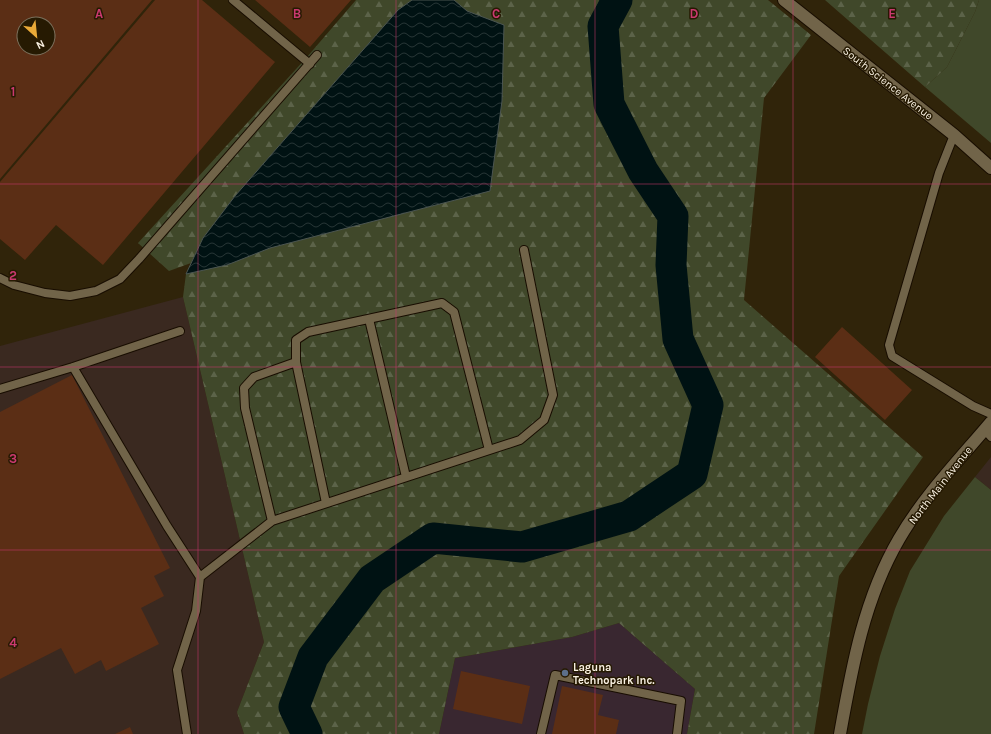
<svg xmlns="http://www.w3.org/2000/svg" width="991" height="734" viewBox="0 0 991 734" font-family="Karla,sans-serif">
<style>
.commercial{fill:#392730}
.industrial{fill:#3a2920}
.green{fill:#40482a}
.forest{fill:url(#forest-firs)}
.water{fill:url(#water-waves);stroke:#4b5551}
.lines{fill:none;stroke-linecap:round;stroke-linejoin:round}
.river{stroke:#001213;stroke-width:31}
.building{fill:#5b2e15;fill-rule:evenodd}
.lane-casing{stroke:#180d00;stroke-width:10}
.street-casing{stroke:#180d00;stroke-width:14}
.lane{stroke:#716449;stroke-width:8}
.street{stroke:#716449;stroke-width:12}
.grid{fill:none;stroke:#ca396f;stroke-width:1;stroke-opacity:0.55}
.service-dot{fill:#5c6f8a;stroke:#261a02;stroke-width:1.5}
.labels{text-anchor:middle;stroke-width:3;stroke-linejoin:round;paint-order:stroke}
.street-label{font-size:11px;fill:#faf2e3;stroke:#261a02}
.poi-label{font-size:11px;font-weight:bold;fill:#faf2e3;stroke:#261a02;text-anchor:start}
.grid-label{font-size:13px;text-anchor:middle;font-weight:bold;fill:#ca396f;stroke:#261a02;stroke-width:3;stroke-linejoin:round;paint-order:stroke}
</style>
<defs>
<pattern id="forest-firs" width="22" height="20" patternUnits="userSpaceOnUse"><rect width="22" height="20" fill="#40482a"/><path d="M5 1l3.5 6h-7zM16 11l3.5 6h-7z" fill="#5c6349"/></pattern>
<pattern id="water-waves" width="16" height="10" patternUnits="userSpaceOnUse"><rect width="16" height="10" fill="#001213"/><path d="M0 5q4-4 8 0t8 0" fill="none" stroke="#263535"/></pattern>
</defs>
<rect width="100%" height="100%" fill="#30240a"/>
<path class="commercial" d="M619 623 695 689 687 734H439L455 658 572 637Z"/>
<path class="industrial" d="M183 297 264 642 237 712 244 734H0V346Z
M991 457V490L975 477Z"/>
<path class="green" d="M979 0H991V143L925 87 947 67 975 12Z
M975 477 991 490V734H862L868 704 880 656 895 609 910 571 944 516Z"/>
<path class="forest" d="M356 0H412L398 10 235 196 203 238 191 263 169 271 138 243 307 57Z
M454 0H768L811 35 764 98 744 300 923 457 839 576 814 734H687L695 689 619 623 572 637 455 658 439 734H244L237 712 264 642 183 297 186 274 504 26 467 11Z
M825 0H979L975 12 947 67 925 87Z"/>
<path class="water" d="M412 0H454L467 11 504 25 502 101 490 191 270 248 227 265 186 274 203 238 235 196 398 10Z"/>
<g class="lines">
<path class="river" d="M307 734 294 707 313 657 372 579 433 538 522 547 629 516 692 474 708 405 678 339 671 265 673 216 643 171 609 104 603 26 617 0"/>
</g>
<path class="building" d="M0 0H152L0 179ZM24 24H48V48H24Z
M155 0H202L275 62 103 265 56 225 25 260 0 239V182Z
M255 0H351L310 47Z
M842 327 912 390 885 420 815 357Z
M72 375 170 568 154 576 164 596 141 608 159 644 106 671 101 660 75 674 61 648 0 679V412Z
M461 671 530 686 522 724 453 709Z
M562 686 603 695 598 715 619 720 616 734H552Z
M130 727 133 734H115Z"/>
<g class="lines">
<defs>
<path id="lane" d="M233 0 310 64
M954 135 939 173 889 345 892 356 973 406 991 414
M0 278 14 285 45 293 70 296 96 291 120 279 139 259 317 55
M369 319 406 477
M73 367 167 526 200 577 196 611 177 670 187 734
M0 389 73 367 180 331
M985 430 991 437
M326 503 296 362V340L308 332 442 303 454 312 489 450
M272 521 245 408 244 388 254 377 296 362
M200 577 272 521 520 440 544 420 553 395 524 250
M541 734 555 675 681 701 677 734"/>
<path id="street" d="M784 0 954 135 991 168
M840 734C852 667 864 599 899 539 924 496 959 460 991 422"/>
</defs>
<use href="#lane" class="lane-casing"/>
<use href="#street" class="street-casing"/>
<use href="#lane" class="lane"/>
<use href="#street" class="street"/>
</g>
<path class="grid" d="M198 0V734M396 0V734M595 0V734M793 0V734M0 184H991M0 367H991M0 550H991"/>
<circle class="service-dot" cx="565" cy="673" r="4"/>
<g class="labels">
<g class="street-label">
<text transform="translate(888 83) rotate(38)" y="4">South Science Avenue</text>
<text transform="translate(940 485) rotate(-52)" y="4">North Main Avenue</text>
</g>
<g class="poi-label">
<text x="573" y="671">Laguna<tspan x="573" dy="13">Technopark Inc.</tspan></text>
</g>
</g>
<g class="grid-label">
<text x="99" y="18">A</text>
<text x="297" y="18">B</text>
<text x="496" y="18">C</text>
<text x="694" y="18">D</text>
<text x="892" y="18">E</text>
<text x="13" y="96">1</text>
<text x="13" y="280">2</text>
<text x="13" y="463">3</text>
<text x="13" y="647">4</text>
</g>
<g transform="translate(36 36) rotate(153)"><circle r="19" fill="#261a02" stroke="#7b705c"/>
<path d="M0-3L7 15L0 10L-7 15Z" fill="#eaaa38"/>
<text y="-6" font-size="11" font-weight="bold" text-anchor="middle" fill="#faf2e3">N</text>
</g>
</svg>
